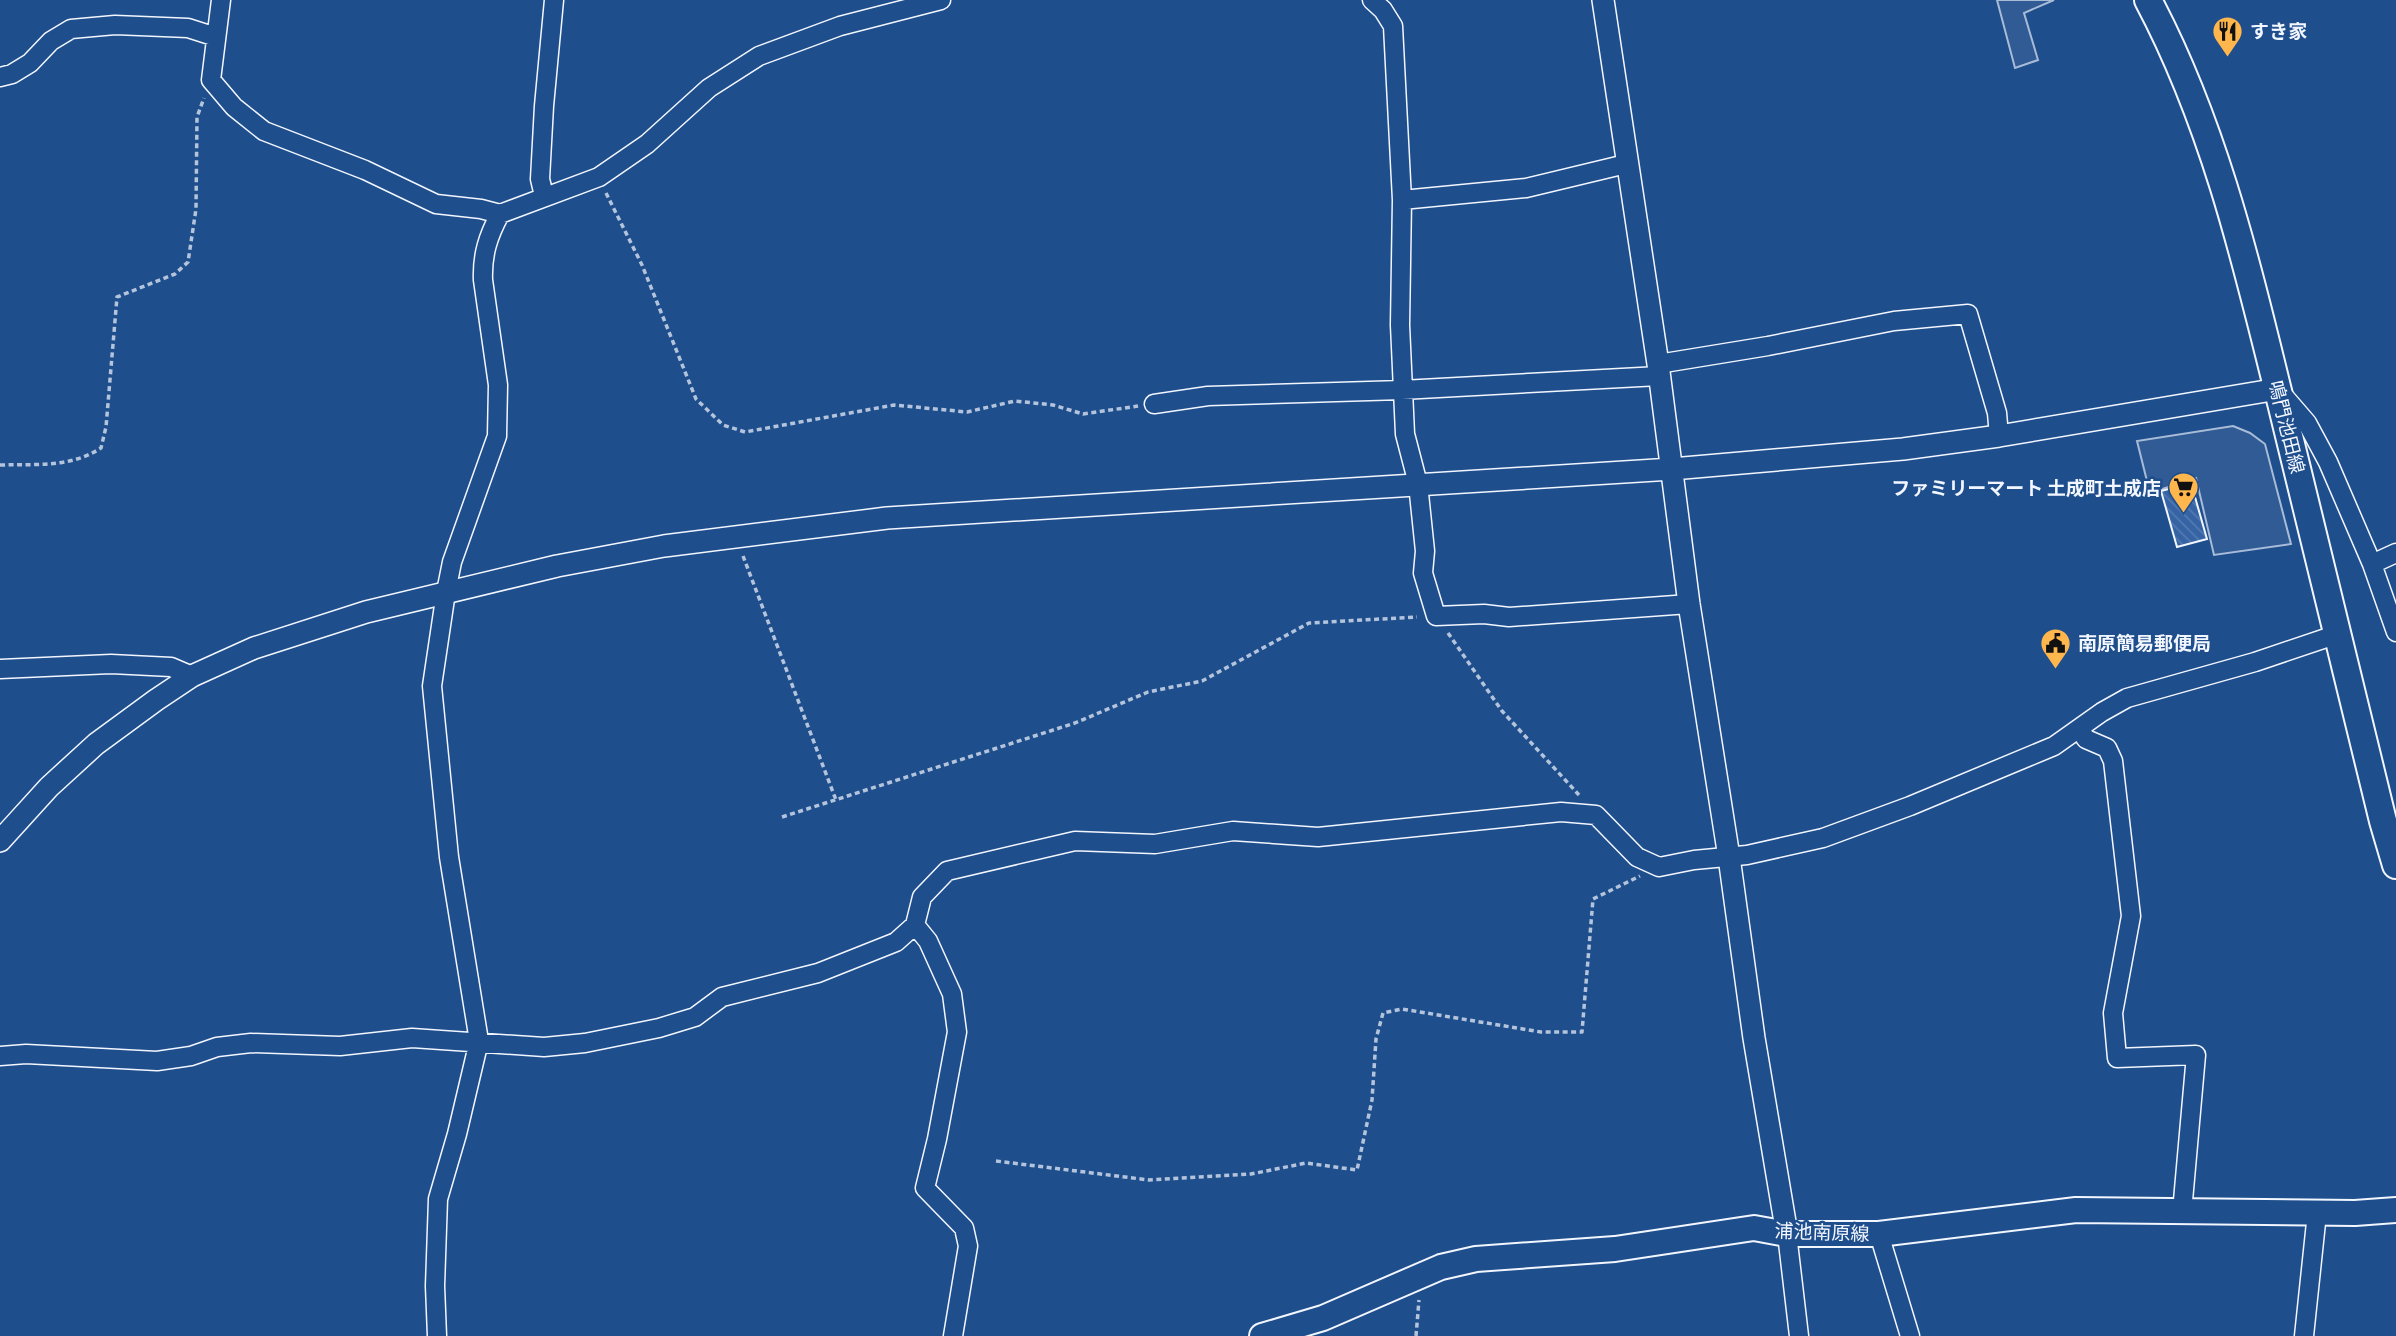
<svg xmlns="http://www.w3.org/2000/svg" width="2396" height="1336" viewBox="0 0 2396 1336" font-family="'Source Sans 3','Noto Sans JP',sans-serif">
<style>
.built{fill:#305b95;stroke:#a8bbd7;stroke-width:2}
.building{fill:url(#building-back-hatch);stroke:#f2f6ff;stroke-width:2}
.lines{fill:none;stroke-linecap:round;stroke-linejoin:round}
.minor-casing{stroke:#f2f6ff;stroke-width:21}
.tertiary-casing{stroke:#f2f6ff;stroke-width:24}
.secondary-casing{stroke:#f2f6ff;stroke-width:28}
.primary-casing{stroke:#f2f6ff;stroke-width:30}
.path{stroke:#b3c4dc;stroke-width:3.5;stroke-dasharray:5 3.5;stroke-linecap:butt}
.minor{stroke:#1f4e8c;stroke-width:18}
.tertiary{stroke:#1f4e8c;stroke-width:21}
.secondary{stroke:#1f4e8c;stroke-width:24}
.primary{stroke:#1f4e8c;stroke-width:26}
.labels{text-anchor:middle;stroke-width:5;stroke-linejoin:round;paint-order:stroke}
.poi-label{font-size:19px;font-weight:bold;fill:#f2f6ff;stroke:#1f4e8c;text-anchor:start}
.street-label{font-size:19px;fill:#f2f6ff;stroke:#1f4e8c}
</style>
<defs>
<pattern id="building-back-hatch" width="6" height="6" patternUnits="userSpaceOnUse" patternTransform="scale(1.75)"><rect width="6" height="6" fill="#3563a3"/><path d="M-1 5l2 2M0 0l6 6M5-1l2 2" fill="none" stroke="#537ab1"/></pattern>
</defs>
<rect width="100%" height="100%" fill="#1f4e8c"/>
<path class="built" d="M1997 0H2054L2024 13 2038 60 2015 68Z
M2233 426 2250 433 2265 444 2291 544 2214 555 2196 478 2150 493 2137 441Z"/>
<path class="building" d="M2191 483 2207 539 2177 547 2161 491Z"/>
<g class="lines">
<defs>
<path id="minor" d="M221 0 211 80 234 107 264 131 365 170 436 204 481 209 500 214 599 177 647 144 709 88 759 56 840 26 941 0
M1372 0 1383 10 1393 26 1402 200 1400 325 1405 434 1418 484 1425 551 1423 573 1436 616 1484 614 1509 617 1689 604
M0 77 12 74 30 63 51 41 71 29 115 25 188 28 216 37
M544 196 540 179 544 106 554 0
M1402 200 1526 188 1626 164
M1658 364 1768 346 1894 321 1968 314 1997 413 1999 436
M2282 394 2307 423 2328 462 2372 564 2396 632
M1154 404 1208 396 1402 390 1659 376
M2372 564 2396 553
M0 669 111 664 171 667 192 676
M2080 730 2086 739 2107 748 2113 761 2131 916 2113 1013 2117 1058 2196 1055 2182 1212
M915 925 928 941 952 994 957 1032 937 1139 925 1188 964 1228 968 1246 953 1336
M0 1056 26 1054 157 1061 191 1056 217 1047 251 1043 340 1046 412 1038 544 1047 585 1043 659 1028 695 1017 722 997 818 973 896 942 915 925 922 897 947 871 1075 841 1155 844 1233 831 1318 837 1561 812 1596 815 1637 857 1659 867 1694 860 1747 855 1823 838 1910 806 2054 746 2102 712 2127 698 2255 662 2338 634
M1787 1234 1799 1336
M1879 1234 1910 1336
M437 1336 435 1286 438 1199 457 1134 479 1041 449 857 432 686 446 592 452 562 497 436 498 385 483 280C482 255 488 236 500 214
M2304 1336 2317 1213"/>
<path id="tertiary" d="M1603 0 1658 364 1689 604 1729 857 1754 1038 1787 1234
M0 841 49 787 96 744 156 700 192 676 254 648 366 612 557 566 664 546 887 518 1672 469 1903 449 1999 436 2278 389"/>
<path id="secondary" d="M1262 1336 1323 1318 1441 1267 1476 1259 1615 1249 1754 1228 1787 1234H1879L2076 1210 2355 1213 2396 1210"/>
<path id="primary" d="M2148 0C2215 126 2247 265 2281 403 2315 542 2350 681 2383 821L2396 865"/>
</defs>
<use href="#minor" class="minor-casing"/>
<use href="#tertiary" class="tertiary-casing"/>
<use href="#secondary" class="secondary-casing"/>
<use href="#primary" class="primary-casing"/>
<path class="path" d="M606 193 642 265 696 399 723 425 745 432 894 405 967 412 1015 401 1053 405 1083 414 1138 406
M0 465C36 464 70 468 101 448L106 427 117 297 175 274 188 262 196 209 197 117 204 98
M743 556 836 800
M1448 633 1502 711 1579 795
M782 817 1075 723 1148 692 1202 681 1309 623 1417 617
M996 1161 1149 1180 1251 1174 1306 1163 1357 1170 1372 1100 1376 1039 1383 1013 1402 1009 1541 1032H1582L1593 899 1640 876
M1416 1336 1419 1300"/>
<use href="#minor" class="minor"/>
<use href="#tertiary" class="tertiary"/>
<use href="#secondary" class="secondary"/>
<use href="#primary" class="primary"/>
</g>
<defs>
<symbol id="restaurant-pin" viewBox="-11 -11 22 30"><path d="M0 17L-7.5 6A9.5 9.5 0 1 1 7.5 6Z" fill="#ffb74d" stroke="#1f4e8c"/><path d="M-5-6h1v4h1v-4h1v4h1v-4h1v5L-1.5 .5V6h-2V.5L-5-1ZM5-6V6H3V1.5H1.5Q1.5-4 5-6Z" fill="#111"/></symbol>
<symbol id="supermarket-pin" viewBox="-11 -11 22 30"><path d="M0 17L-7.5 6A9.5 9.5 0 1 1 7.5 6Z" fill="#ffb74d" stroke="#1f4e8c"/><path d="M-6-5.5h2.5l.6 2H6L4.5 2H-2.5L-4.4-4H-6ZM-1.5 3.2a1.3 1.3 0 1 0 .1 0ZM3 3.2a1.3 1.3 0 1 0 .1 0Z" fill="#111"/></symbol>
<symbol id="civic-pin" viewBox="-11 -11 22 30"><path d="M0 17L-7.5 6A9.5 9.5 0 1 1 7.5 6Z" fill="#ffb74d" stroke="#1f4e8c"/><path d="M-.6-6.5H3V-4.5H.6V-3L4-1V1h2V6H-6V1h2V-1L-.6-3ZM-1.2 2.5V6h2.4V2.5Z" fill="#111"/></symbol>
</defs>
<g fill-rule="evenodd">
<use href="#restaurant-pin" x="2210" y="14" width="35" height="47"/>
<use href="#supermarket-pin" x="2166" y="470" width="35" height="47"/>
<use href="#civic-pin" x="2038" y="626" width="35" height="47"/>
</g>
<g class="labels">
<g class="poi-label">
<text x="2250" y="38">すき家</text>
<text x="2161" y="495" text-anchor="end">ファミリーマート 土成町土成店</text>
<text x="2078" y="650">南原簡易郵便局</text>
</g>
<g class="street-label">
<text transform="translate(2287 427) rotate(76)" y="7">鳴門池田線</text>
<text transform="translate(1822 1232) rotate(2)" y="7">浦池南原線</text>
</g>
</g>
</svg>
